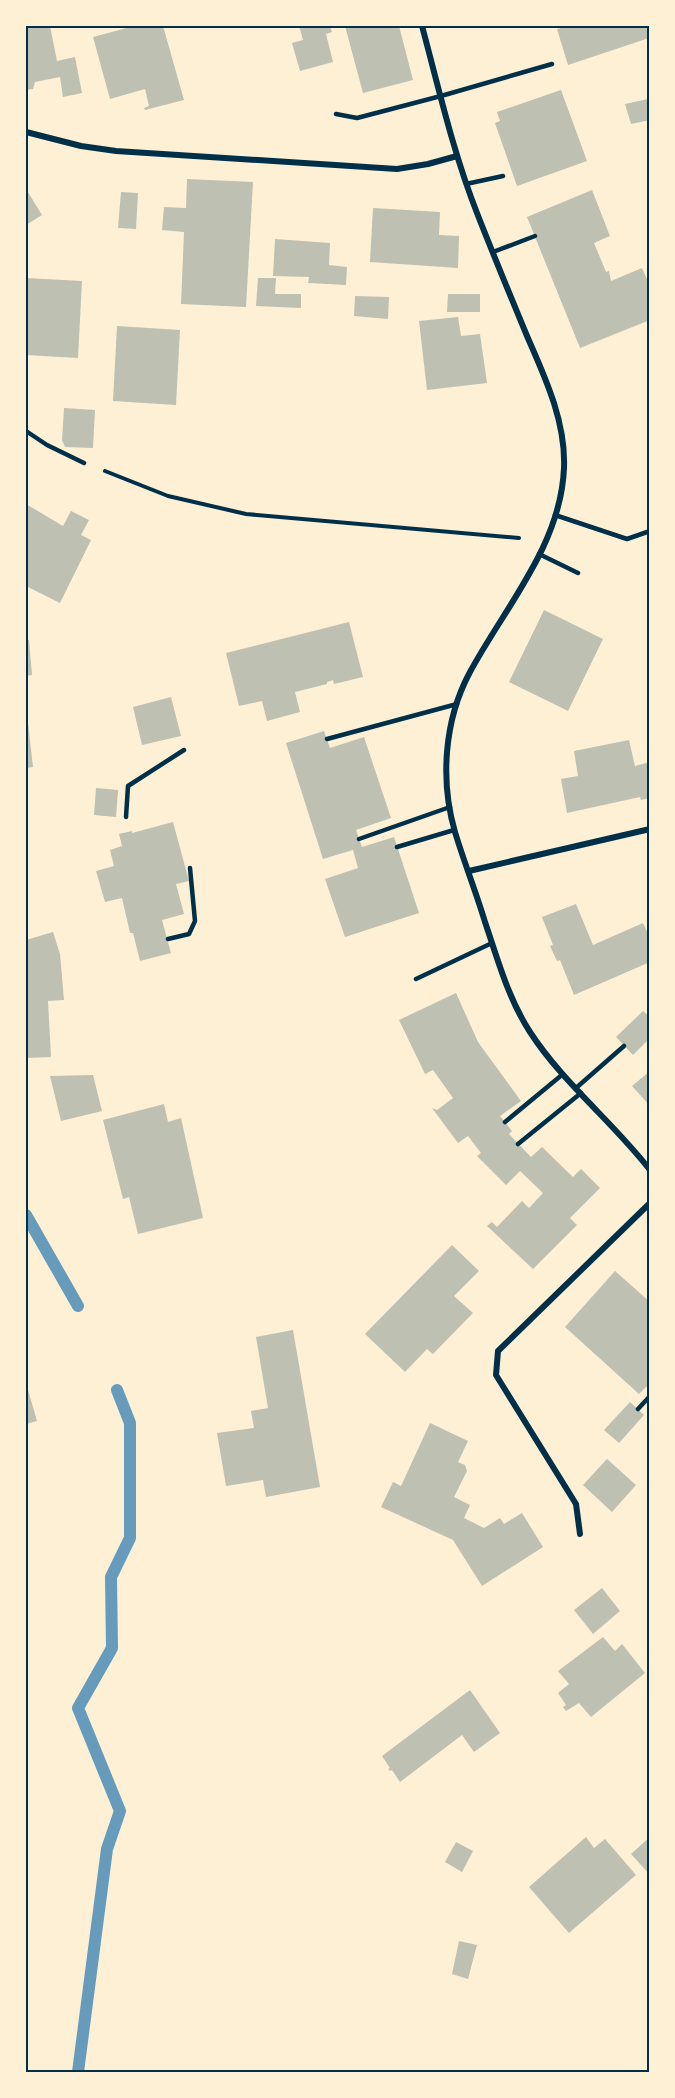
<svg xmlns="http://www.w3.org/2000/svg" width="675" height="2098" viewBox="0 0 675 2098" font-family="'Space Grotesk',sans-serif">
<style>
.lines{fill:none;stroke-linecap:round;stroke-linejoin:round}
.stream{stroke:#669bbc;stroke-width:12}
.building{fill:#bec0b2}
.path{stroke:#003049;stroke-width:4}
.service{stroke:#003049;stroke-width:4.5}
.minor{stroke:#003049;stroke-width:6}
.neatline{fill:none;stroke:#003049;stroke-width:2}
</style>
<rect width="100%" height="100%" fill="#fdf0d5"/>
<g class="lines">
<path class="stream" d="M26 1215 78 1306
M78 2072 107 1849 120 1811 78 1708 112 1648 111 1577 130 1538V1423L117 1390"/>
</g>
<path class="building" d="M26 26H50L57 61 75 57 82 93 63 97 60 77 35 82 33 89 26 90Z
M134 26H163L184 100 145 110 144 108 149 106 145 89 110 99 93 37Z
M299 26H330L332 32 326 34 333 62 300 71 292 43 303 40Z
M345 26H399L413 80 363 93Z
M569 26H646L649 38 568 65 557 29Z
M561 90 587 161 517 186 495 123 500 121 497 112Z
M648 99 650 120 631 124 625 104Z
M187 179 253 182 246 307 181 304 184 232 162 230 164 207 186 208Z
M26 189 42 215 26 225Z
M592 190 610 236 594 243 606 272 609 271 611 281 642 268 650 286V320L580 348 527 217Z
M121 192 138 193 136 229 118 228Z
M373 208 440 212 439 235 459 236 458 268 370 262Z
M275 239 330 243 329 265 347 267 346 285 308 283 309 277 273 276Z
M26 278 82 281 78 358 26 355Z
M258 278H276L275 294H301V308L256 306Z
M448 294H480V312H447Z
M355 296 389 297 388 319 354 316Z
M458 317 461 336 480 334 487 383 427 390 419 321Z
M117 326 180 330 176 405 113 401Z
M64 408 95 410 93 448 65 447 62 440Z
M26 504 63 526 71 511 89 520 81 535 91 540 60 603 26 586Z
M544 610 603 639 568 711 509 682Z
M349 622 363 677 334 684 333 680 327 682V684L295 692 300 712 267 721 262 701 239 706 226 653Z
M26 640H29L32 675 26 676Z
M171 697 181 736 142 745 133 707Z
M26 714H27L33 767 26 768Z
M324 731 330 748 364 737 391 818 356 830 362 847 394 837 419 913 345 937 325 879 358 868 353 850 323 859 286 743Z
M629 740 635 766 650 762V798L641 800 640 797 567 813 561 779 578 776 574 751Z
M96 788 118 790 116 817 94 815Z
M173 822 189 881 176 884 184 914 162 920 171 953 140 961 133 933H130L122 898 105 902 96 871 114 866 110 850 122 846 119 834 132 831V833Z
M576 904 593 945 643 923 650 938V962L574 995 560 960 557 961 550 946 553 945 542 917Z
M53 932 60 954 64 1000 48 1001 51 1057 26 1058V979H27L26 940Z
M456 993 478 1042 521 1101 500 1116 512 1131 509 1134 531 1157 542 1147 573 1177 581 1169 600 1188 570 1218 577 1225 533 1269 487 1226 492 1222 497 1227 522 1201 529 1208 543 1193 520 1171 506 1185 477 1156 481 1153 468 1136 458 1143 432 1108 437 1110 453 1098 433 1070 425 1074 399 1020Z
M643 1011 650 1017V1038L633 1055 616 1037Z
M650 1071V1106L632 1086Z
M93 1075 102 1111 61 1121 50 1076Z
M164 1104 168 1122 181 1118 203 1218 138 1234 129 1197 123 1199 103 1120Z
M452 1245 479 1271 454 1296 473 1313 433 1354 427 1349 405 1372 365 1334Z
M615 1271 650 1302V1383L639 1394 565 1327Z
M293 1330 320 1487 266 1497 263 1480 226 1486 217 1433 254 1428 251 1411 268 1408 256 1337Z
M26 1383 37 1421 26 1424Z
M630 1402 644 1415 619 1443 604 1430Z
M430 1423 468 1441 458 1462 465 1465 467 1471 454 1497 470 1505 464 1518 484 1528 500 1518 504 1524 522 1513 543 1547 482 1586 453 1540 381 1507 393 1482 401 1486Z
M607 1459 636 1485 612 1512 583 1485Z
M602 1588 620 1611 593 1634 574 1610Z
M603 1637 615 1651 622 1644 645 1673 591 1717 579 1703 566 1711 563 1707 566 1705 558 1693 569 1684 558 1671Z
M470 1690 500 1733 474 1752 462 1735 400 1782 392 1770 390 1771 388 1769 390 1768 382 1756Z
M586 1837 594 1848 605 1839 636 1875 569 1933 529 1887Z
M650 1837V1875L631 1854Z
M456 1842 473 1851 462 1872 445 1862Z
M459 1941 477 1945 468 1979 452 1974Z"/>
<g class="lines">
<path class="path" d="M105 471 168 496 246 514 519 538"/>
<path class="service" d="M336 114 357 118 441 96 552 64
M466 184 503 176
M493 252 535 236
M26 431 47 445 84 463
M555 515 627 539 650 531
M539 554 578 573
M327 739 457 704
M126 817 128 786 184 750
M359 839 450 807
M397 847 454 830
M168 939 189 934 195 921 190 868
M416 979 492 943
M576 1088 624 1046
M505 1122 563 1074
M518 1144 581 1093
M638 1409 650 1396"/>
<path class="minor" d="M422 26C439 89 453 152 477 213 493 254 510 295 527 336 545 377 566 422 564 468 561 545 505 607 470 672 444 720 440 781 455 832 464 862 476 892 485 922 498 960 508 998 530 1032 563 1083 613 1122 650 1170
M26 132 81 146 116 151 397 169 428 164 457 156
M469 871 650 829
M580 1534 576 1504 496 1375 498 1351 650 1203"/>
</g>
<rect width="675" height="2098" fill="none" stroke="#fdf0d5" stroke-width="54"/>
<rect x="27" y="27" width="621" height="2044" class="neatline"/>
</svg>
